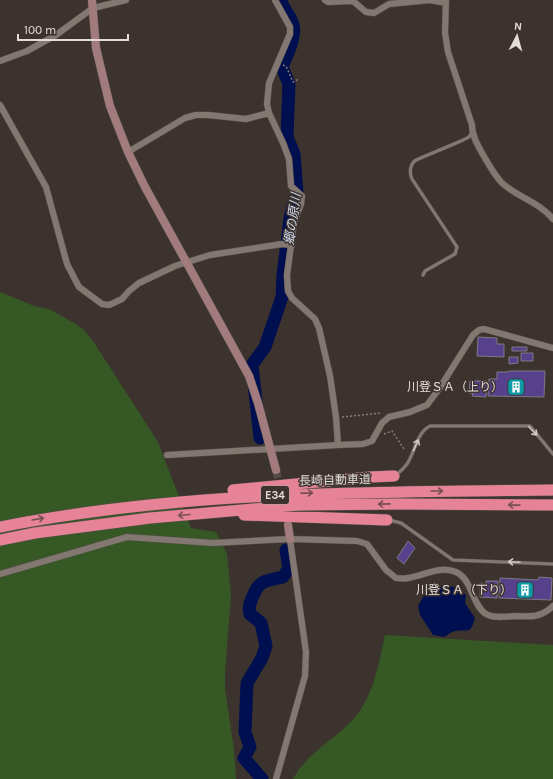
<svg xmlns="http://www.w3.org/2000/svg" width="553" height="779" viewBox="0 0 553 779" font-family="Karla,'Noto Sans JP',sans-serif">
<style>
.green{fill:#355825}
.water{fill:#000f50}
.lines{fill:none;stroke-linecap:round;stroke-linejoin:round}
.river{stroke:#000f50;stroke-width:13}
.building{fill:#57418c;stroke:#7c7a85}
.secondary-tunnel{stroke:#564c48;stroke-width:8;stroke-dasharray:8 4;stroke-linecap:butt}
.lane-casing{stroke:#59504d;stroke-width:4}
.street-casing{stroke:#59504d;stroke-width:7}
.secondary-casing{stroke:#59504d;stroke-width:9}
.highway-casing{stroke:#59504d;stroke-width:12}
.path{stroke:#857d78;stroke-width:1.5;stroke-dasharray:2 2;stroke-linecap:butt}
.lane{stroke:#837772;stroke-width:3}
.street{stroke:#837772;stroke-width:6}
.secondary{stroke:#a17b7d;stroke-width:8}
.highway{stroke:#e68396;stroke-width:11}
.oneway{stroke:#d0c8c4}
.oneway2{stroke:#784f52}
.labels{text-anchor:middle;stroke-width:3;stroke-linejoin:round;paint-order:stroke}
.shield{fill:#3d332e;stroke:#b1a9a6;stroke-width:1}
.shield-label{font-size:11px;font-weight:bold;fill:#e3dcd9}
.poi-label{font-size:12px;fill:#e3dcd9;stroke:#3d332e;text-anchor:end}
.street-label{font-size:12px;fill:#e3dcd9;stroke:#3d332e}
.water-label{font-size:13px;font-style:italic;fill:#cdd8ec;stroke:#3d332e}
</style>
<rect width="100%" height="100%" fill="#3d332e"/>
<path class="green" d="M0 292 34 306 49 309 74 323 84 330 93 341 158 442 191 528 216 532 227 554 229 574 231 595 225 673V689L234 749 236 779H0Z
M385 635 553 645V779H293C307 752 337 739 356 716 374 694 379 662 385 635Z"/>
<path class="water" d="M443 586 456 587 466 595 465 603 475 618C470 635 469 629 456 631 452 631 448 635 444 637L433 635 420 615 418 606 426 592Z"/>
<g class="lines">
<path class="river" d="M260 438 252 365 265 347 282 297 283 275 290 218 297 193 294 154 287 137 289 84 282 67C287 55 298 34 292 22 289 13 283 10 281 0
M262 779 244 758 250 747 245 732 247 683 262 658 266 646 261 623 250 614C248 607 250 603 253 596 260 579 267 581 283 577L289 568 286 550"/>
</g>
<path class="building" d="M478 337 497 338V344H504V357L477 356Z
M512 347H527V351H512Z
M521 353H533V361H521Z
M509 357H518V363L509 364Z
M509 371H545L544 397 488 396 489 379H497V372H509Z
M470 381H487L486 397 472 396 473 393H469Z
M408 541 415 548 404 564 397 558Z
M539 577 552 578 551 600 499 598 500 578 538 580Z
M486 581H498L497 598 480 597V583L486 584Z"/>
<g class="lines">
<path class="secondary-tunnel" d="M276 470 280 489"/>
<defs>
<path id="lane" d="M423 275 425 271 455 254 457 247 412 179C409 172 410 164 416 160L461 141 469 137 472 132
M396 475C400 472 404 468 407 464 415 452 417 432 430 426H530L553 454
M389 520 401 523 453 560 553 564"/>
<path id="street" d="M275 0 290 27V34L269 83 267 104 269 113 283 143 289 159 291 186 302 196 301 204 294 223 287 275 288 291 292 298 315 319 319 328 330 376 336 417 338 445
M325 0 328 2 353 1 366 12 374 13 389 4 430 0 446 3
M446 0 445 33 448 52 472 125C472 135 477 144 482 153 488 163 493 173 501 182 516 197 538 201 553 219
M0 61 27 51 56 35 93 8 126 0
M0 105 46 187 67 264 79 287 102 304 109 305 122 299 129 291 139 283 175 266 210 255 282 244 292 245
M128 152 185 118 196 115H208L246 119 269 113
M167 455 338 445 363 444 372 441 382 423 389 417 410 412 427 405 439 389 473 335 479 330 484 329 553 348
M0 574 127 537 213 543 290 539 357 541 367 544 386 570 396 578C400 578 404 579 408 578 423 576 441 565 456 572 472 579 472 605 486 614 494 619 508 616 517 616 533 617 541 617 553 606
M276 779 305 676 306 652 290 539"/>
<path id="secondary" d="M92 0 96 48 110 106 128 152 145 187 249 376 258 403 276 470
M288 525 290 539"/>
<path id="highway" d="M233 490 370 477 394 476
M244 515 387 520
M0 527C182 491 368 492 553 490
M0 540 35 533 150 518 299 505 400 504 553 505"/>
</defs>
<use href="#lane" class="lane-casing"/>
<use href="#street" class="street-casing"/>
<use href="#secondary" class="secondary-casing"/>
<use href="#highway" class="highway-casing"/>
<path class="path" d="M283 65 286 66 293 82 299 79
M342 417 382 413
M384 434 392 431 404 449"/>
<use href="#lane" class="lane"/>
<use href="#street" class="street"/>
<use href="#secondary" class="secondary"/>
<use href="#highway" class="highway"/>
</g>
<defs><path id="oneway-shaft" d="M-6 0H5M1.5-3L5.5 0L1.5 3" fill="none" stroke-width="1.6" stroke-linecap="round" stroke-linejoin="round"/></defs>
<g class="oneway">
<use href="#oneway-shaft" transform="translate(533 431) rotate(46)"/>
<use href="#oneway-shaft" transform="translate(416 445) rotate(-66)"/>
<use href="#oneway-shaft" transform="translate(514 562) rotate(-177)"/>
</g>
<g class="oneway2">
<use href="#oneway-shaft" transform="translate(437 491)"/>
<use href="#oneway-shaft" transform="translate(307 493) rotate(-1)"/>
<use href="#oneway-shaft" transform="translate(384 504) rotate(179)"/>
<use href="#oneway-shaft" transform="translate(514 505) rotate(-179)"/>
<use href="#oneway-shaft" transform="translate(184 515) rotate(175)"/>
<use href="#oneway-shaft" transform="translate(38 519) rotate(-10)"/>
</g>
<defs>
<symbol id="building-square" viewBox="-11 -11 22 22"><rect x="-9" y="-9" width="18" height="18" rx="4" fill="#0f9aa8" stroke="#3d332e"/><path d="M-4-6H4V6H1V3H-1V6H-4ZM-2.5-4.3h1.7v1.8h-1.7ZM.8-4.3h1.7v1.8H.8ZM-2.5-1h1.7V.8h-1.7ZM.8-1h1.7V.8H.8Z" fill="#fff"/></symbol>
</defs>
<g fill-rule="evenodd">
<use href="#building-square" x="506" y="377" width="20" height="20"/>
<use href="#building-square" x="515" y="580" width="20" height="20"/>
</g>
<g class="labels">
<rect class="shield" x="261" y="486" width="28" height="18" rx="3"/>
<g class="shield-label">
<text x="275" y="499">E34</text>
</g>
<g class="poi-label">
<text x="503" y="391">川登ＳＡ（上り）</text>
<text x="512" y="594">川登ＳＡ（下り）</text>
</g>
<g class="street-label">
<text transform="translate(335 480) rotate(-1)" y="4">長崎自動車道</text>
</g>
<g class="water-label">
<text transform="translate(292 219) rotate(-82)" y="5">郷の原川</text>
</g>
</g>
<g transform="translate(517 36) rotate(6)" stroke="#3d332e" stroke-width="3" paint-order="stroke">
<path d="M0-3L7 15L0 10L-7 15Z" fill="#e3dcd9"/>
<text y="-6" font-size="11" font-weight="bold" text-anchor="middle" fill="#e3dcd9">N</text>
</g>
<path d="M18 34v6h110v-6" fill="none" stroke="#e3dcd9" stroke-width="2"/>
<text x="24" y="34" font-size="12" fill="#e3dcd9" stroke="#3d332e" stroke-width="3" paint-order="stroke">100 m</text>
</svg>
